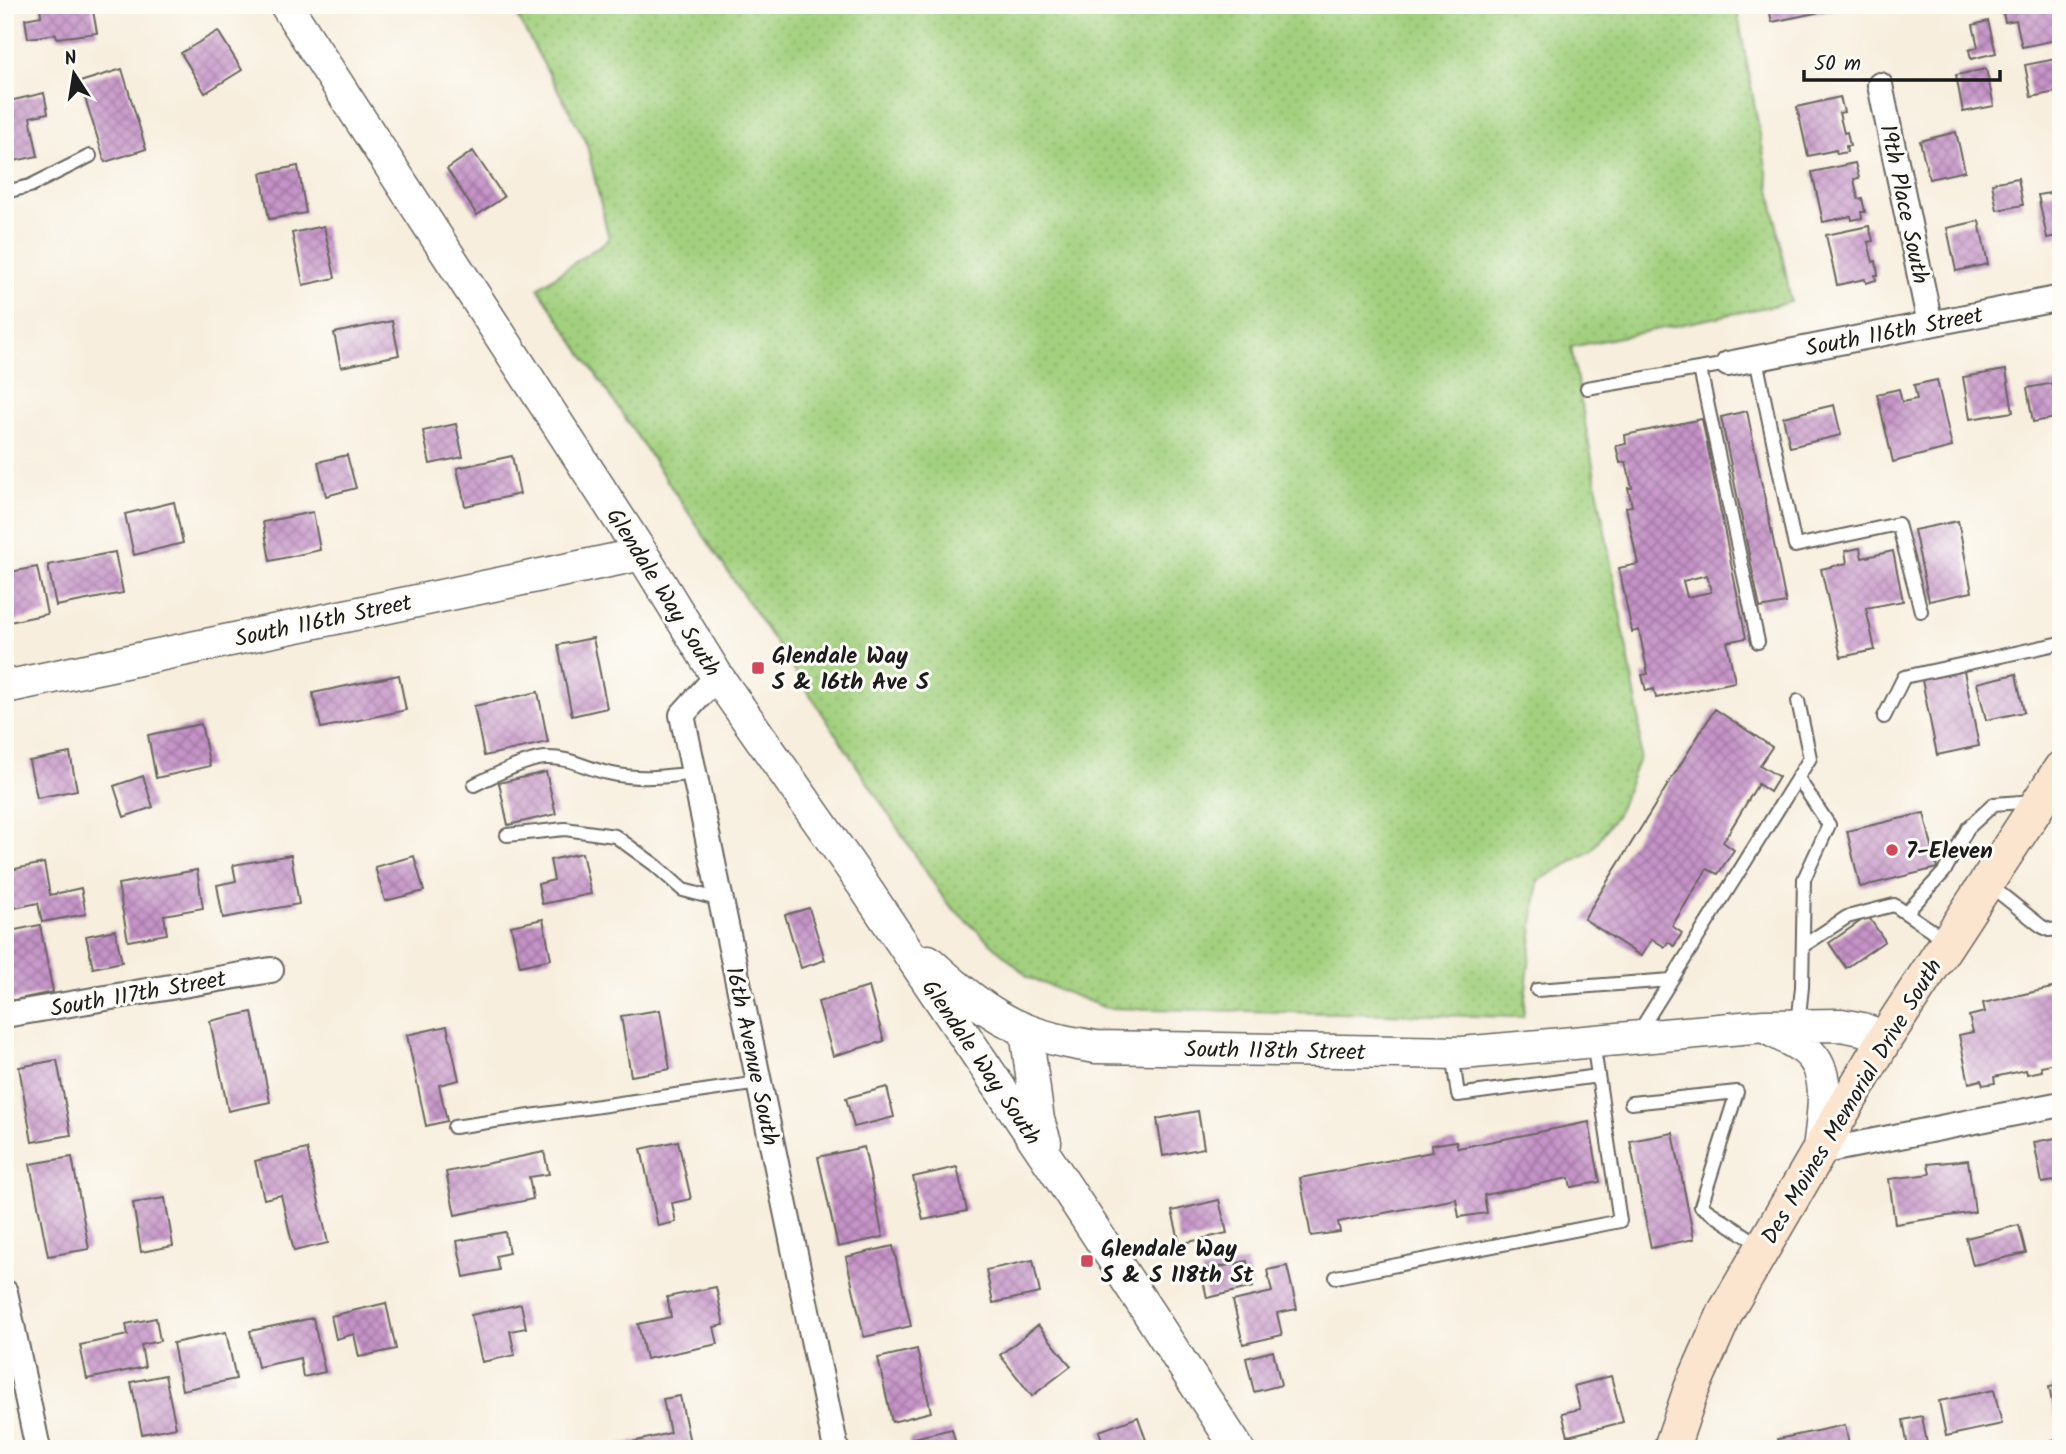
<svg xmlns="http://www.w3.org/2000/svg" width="2066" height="1454" viewBox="0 0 2066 1454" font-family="Kalam,sans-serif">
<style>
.grass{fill:url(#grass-dots);stroke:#5f764d;stroke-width:2}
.building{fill:url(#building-cross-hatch);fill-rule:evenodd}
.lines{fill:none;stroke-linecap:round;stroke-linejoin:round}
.service-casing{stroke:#696660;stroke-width:16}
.minor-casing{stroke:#696660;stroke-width:28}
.tertiary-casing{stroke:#696660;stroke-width:35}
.secondary-casing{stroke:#696660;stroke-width:38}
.service{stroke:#fff;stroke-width:12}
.minor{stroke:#fff;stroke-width:24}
.tertiary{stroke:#fff;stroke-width:32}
.secondary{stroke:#fbe5cf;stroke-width:35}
.poi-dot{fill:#d1495b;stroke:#fdfcf7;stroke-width:2.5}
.labels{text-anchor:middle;stroke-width:6;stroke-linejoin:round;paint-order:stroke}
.street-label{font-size:23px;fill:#1c1c1c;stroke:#fdfcf7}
.poi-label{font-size:23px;font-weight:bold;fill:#1c1c1c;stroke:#fdfcf7;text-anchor:start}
</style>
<defs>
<pattern id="grass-dots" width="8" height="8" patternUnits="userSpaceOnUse" patternTransform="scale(1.75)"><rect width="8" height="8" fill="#a2d07e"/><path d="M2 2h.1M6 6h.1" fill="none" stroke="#8bb26c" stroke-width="1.8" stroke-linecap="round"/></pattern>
<pattern id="building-cross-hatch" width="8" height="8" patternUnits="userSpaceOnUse" patternTransform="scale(1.75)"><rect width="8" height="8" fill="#c593c7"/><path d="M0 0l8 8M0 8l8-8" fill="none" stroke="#9f77a1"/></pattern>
</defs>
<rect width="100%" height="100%" fill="#fdfcf7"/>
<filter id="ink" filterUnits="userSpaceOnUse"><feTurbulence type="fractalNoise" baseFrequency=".0143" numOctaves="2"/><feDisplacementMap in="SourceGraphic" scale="14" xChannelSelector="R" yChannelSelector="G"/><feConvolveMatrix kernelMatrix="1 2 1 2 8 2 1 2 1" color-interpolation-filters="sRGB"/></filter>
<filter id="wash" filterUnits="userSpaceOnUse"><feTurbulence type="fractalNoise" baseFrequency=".00686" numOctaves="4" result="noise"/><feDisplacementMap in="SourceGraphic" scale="28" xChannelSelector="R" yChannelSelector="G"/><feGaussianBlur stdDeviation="1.57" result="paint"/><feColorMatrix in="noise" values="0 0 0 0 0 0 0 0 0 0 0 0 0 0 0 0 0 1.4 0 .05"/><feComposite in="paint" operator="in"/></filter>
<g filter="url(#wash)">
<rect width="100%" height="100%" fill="#f7eedd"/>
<path class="grass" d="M511 5H1736L1791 302 1571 347 1639 715 1640 756 1617 814 1591 851 1538 881 1523 1017 1106 1008 1029 978 946 902 805 687 538 288 609 239 586 141Z"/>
<g id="blocks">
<path class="building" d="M40 5H92L97 33 57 38 56 34 28 38 25 19 41 16Z
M1768 5H1849V6L1772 22Z
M2001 5H2061V39L2022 47 2016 20 2005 22Z
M1988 21 1996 53 1971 59 1969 50 1978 47 1973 25Z
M218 31 242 70 205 93 181 53Z
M2061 58V91L2031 97 2025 65Z
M122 69 146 149 105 162 80 82Z
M1986 69 1994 106 1963 112 1956 75Z
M44 93 48 113 30 117 38 156 5 163V102Z
M1840 97 1844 112 1839 113 1844 133 1847 132 1850 146H1846L1847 152 1837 154 1836 150 1808 156 1797 107Z
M1956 132 1965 171 1929 179 1920 141Z
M473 151 504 197 477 215 447 169Z
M1855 163 1859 178 1854 179 1858 199 1862 198 1865 212H1861L1862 218 1852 220 1851 216 1823 222 1812 172Z
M298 166 306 213 269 219 261 173Z
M2018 178 2023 205 1997 210 1992 183Z
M2061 191V235L2047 238 2038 195Z
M1979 221 1988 264 1956 271 1947 228Z
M324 226 335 278 303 285 292 233Z
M1869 226 1873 241 1868 242 1873 262 1876 261 1878 275H1875L1876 280 1866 283 1865 279 1837 285 1826 235Z
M392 321 399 355 341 367 334 333Z
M2006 370 2013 412 1970 419 1963 377Z
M1937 380 1952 447 1893 462 1877 394 1899 389 1902 402 1917 399 1914 385Z
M2060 382 2061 417 2033 422 2027 388Z
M1834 405 1841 435 1790 447 1783 417Z
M1747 411 1786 603 1760 608 1721 417Z
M1702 419 1746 638 1727 642 1735 682 1656 698 1654 689 1646 691 1642 675 1648 674 1639 630 1632 632 1619 568 1638 564 1626 507 1632 506 1628 488H1632L1626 462 1620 463 1616 446 1626 444 1625 435ZM1707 575 1711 592 1687 597 1683 581Z
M456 424 463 457 430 464 423 431Z
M347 455 356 488 326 496 318 462Z
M512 456 520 494 465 506 457 468Z
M174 502 183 543 134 555 125 514Z
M313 512 320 550 270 561 263 522Z
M1958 521 1972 592 1929 601 1914 530Z
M1860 548 1862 558 1893 551 1903 601 1866 608 1875 650 1841 657 1821 569 1847 563 1845 551Z
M115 552 123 593 56 606 48 565Z
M37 567 47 614 5 623V573Z
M593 638 607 708 572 716 558 645Z
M1964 671 1979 746 1937 755 1922 680Z
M2016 674 2024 712 1986 720 1977 683Z
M399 675 406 710 321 728 313 693Z
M538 692 548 742 484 756 474 706Z
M1715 709 1772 747 1760 765 1779 777 1770 792 1758 784 1723 842 1734 850 1718 874 1707 869 1672 926 1682 933 1674 946 1668 942 1665 947 1652 939 1641 956 1584 919Z
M201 724 210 766 156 778 148 735Z
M70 753 77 790 37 798 29 761Z
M546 772 556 814 508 825 499 783Z
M143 776 153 807 124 817 114 786Z
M1924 813 1937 868 1860 887 1847 831Z
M582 853 591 894 542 904 538 884 554 880 550 860Z
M291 855 299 904 223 918 217 885 236 881 233 865Z
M414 856 424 891 385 901 375 867Z
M44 863 50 895 81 888 86 914 42 922 38 903 5 910V871Z
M197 870 203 908 164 915 167 934 128 941 118 884Z
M809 908 825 960 801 968 785 915Z
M1868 916 1885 941 1846 968 1829 943Z
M543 919 551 959 520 966 511 926Z
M40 925 53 992 5 1002V978H10L5 955V932Z
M115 930 122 962 93 968 86 936Z
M2061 986V1062L2041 1066 2042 1071 2027 1074 2026 1070 1994 1077 1995 1083 1983 1085 1981 1080 1969 1083 1959 1035 1973 1032 1969 1016 1985 1012 1983 1003Z
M869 987 884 1041 833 1056 818 1002Z
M660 1010 670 1069 631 1076 621 1016Z
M252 1012 270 1102 228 1111 210 1021Z
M447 1026 459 1080 439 1085 447 1121 426 1126 407 1035Z
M57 1060 71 1135 32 1142 19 1067Z
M887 1087 894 1117 854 1127 846 1098Z
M1198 1111 1204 1148 1163 1156 1157 1119Z
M1589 1122 1600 1182 1571 1187 1569 1178 1484 1195 1487 1213 1459 1217 1456 1199 1338 1222 1340 1232 1311 1236 1300 1178 1432 1152 1431 1145 1456 1141 1458 1148Z
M1673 1133 1694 1239 1651 1248 1630 1141Z
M2061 1137V1180L2042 1183 2034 1142Z
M678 1141 691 1199 672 1203 676 1222 658 1226 641 1149Z
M864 1147 883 1237 838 1247 818 1157Z
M307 1149 328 1243 294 1251 281 1195 264 1199 255 1161Z
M544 1152 549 1174 529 1177 533 1199 455 1215 446 1172Z
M72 1157 89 1249 48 1256 30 1164Z
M1968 1160 1975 1212 1895 1224 1889 1179 1930 1174 1928 1164Z
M957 1167 967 1211 923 1220 913 1177Z
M165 1198 173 1246 141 1252 133 1203Z
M1219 1200 1227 1233 1180 1244 1172 1211Z
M2019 1225 2026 1253 1973 1265 1966 1238Z
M505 1232 509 1253 496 1256 499 1270 464 1277 457 1241Z
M893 1246 911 1326 864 1337 846 1257Z
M1033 1260 1040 1293 993 1303 986 1270Z
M1247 1261 1253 1287 1207 1298 1201 1271Z
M1287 1266 1297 1309 1277 1313 1282 1335 1243 1344 1233 1301 1272 1292 1267 1270Z
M716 1287 724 1325 714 1327 718 1344 646 1359 638 1324 671 1317 667 1297Z
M386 1303 396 1349 359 1357 354 1334 336 1339 331 1316Z
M521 1304 526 1328 510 1331 515 1355 482 1362 471 1315Z
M156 1318 160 1341 141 1345 145 1367 87 1379 80 1345 128 1335 126 1324Z
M313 1318 325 1372 303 1377 300 1358 258 1367 250 1331Z
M1038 1325 1071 1366 1032 1396 1000 1355Z
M226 1332 236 1379 182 1390 173 1343Z
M917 1349 931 1412 892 1422 878 1358Z
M1273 1351 1281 1385 1254 1392 1246 1358Z
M165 1375 176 1427 142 1434 131 1382Z
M1611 1376 1623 1422 1568 1436 1562 1413 1580 1409 1574 1386Z
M2061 1385V1416L2055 1417 2049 1387Z
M1994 1390 2002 1424 1946 1436 1939 1401Z
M680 1396 690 1443 672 1447V1449H616V1446L670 1433 663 1399Z
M1922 1416 1927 1444 1908 1448 1903 1420Z
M1138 1417 1149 1449H1105L1099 1431Z
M1845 1425 1850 1449H1780L1778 1439Z
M952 1429 957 1449H911L909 1439Z"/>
</g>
</g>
<g filter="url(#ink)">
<use href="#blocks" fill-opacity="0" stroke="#696660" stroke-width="2"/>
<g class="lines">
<defs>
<path id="service" d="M5 192 30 186 90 156
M1756 359 1795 546 1898 524 1921 611
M1700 369 1758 642
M1587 388 1728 364
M1884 717 1904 677 2061 643
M1798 778 1829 825 1804 879 1802 987 1798 1025
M474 785C490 777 528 759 545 758 571 757 584 768 608 773 638 780 664 777 694 773
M507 835 565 829 615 836 655 865 683 890 721 900
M1987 883 2041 926 2049 930 2061 929
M1906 913 1944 872 1968 828 1994 804 2035 801
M1803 946 1847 917 1894 905 1946 940
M1537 990 1671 980
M1637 1035 1810 758 1798 701
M1452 1053 1458 1095 1598 1076
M1631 1103 1737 1092 1701 1206 1763 1247
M454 1127 759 1083
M1336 1277 1620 1221 1593 1042
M2045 1449 2061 1445"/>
<path id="minor" d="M1880 85 1930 324
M1728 364 2061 298
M717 676 682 715 836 1449
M5 1015 271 970
M1819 1152 2061 1104
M5 1292 38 1449"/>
<path id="tertiary" d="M286 5 642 554 717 676 853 870 1055 1170 1238 1449
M5 687 642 554
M928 961C956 987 990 1016 1026 1030 1049 1039 1072 1043 1096 1047L1462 1053 1764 1026 1841 1025 1862 1029 1885 1038
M1765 1027C1778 1034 1798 1043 1808 1052 1834 1075 1821 1121 1819 1152
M1026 1030 1038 1120 1045 1142"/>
<path id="secondary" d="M1671 1449 1691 1390 1726 1311 1885 1038 2061 769"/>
</defs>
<use href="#service" class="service-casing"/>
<use href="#minor" class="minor-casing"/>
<use href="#tertiary" class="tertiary-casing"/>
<use href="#secondary" class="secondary-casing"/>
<use href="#service" class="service"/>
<use href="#minor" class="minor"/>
<use href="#tertiary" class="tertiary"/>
<use href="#secondary" class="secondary"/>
</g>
</g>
<g class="poi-dot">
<rect x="751" y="661" width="14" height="14" rx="3.5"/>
<circle cx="1892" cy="850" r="7"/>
<rect x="1080" y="1254" width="14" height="14" rx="3.5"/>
</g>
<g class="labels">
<g class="street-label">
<text transform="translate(1905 204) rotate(78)" y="8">19th Place South</text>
<text transform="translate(1894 331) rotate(-11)" y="8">South 116th Street</text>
<text transform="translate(664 592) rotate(58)" y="8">Glendale Way South</text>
<text transform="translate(323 620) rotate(-12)" y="8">South 116th Street</text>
<text transform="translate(138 993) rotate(-10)" y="8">South 117th Street</text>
<text transform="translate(1275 1050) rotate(1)" y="8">South 118th Street</text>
<text transform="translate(753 1056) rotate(78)" y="8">16th Avenue South</text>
<text transform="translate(982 1062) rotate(56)" y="8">Glendale Way South</text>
<text transform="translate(1851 1101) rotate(-59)" y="8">Des Moines Memorial Drive South</text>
</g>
<g class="poi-label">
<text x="772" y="663">Glendale Way<tspan x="772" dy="26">S &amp; 16th Ave S</tspan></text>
<text x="1906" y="858">7-Eleven</text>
<text x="1101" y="1256">Glendale Way<tspan x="1101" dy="26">S &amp; S 118th St</tspan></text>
</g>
</g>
<rect width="2066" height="1454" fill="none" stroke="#fdfcf7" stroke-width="28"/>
<g transform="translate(74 74) rotate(348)" stroke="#fdfcf7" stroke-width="5" paint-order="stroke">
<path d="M0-5L12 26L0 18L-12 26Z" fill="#1c1c1c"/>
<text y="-10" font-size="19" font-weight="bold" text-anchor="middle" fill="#1c1c1c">N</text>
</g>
<path d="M1804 70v10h196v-10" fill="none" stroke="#1c1c1c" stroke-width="3.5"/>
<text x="1814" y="70" font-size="21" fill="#1c1c1c" stroke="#fdfcf7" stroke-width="5" paint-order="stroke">50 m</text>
</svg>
